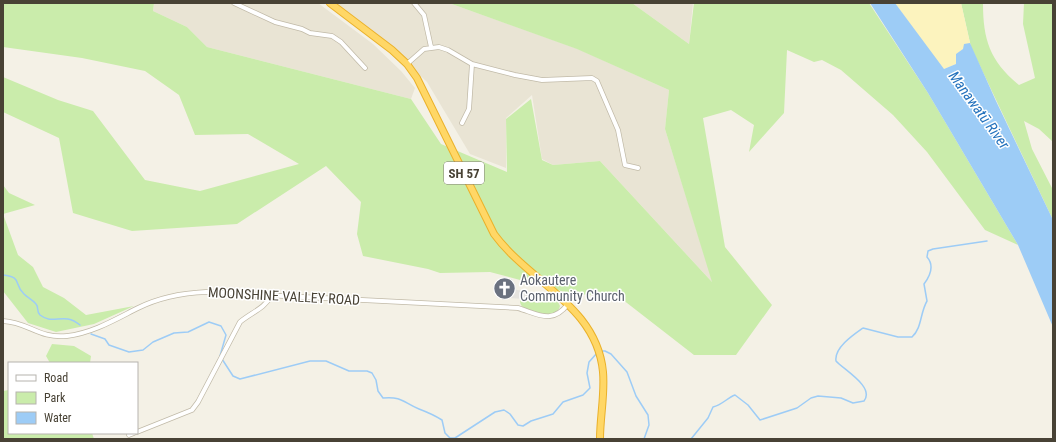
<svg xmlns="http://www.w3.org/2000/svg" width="1056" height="442" viewBox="0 0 1056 442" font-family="'Roboto Condensed',sans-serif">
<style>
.residential{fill:#e9e4d4}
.green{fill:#caecab}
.sand{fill:#fcf3be}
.parking{fill:#e5e3de}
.water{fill:#9dccf6}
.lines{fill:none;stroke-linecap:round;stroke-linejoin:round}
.stream{stroke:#9dccf6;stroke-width:1.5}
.minor-casing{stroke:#c1baa8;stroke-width:5.5}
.highway-casing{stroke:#eab12a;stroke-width:8}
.minor{stroke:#fff;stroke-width:4}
.highway{stroke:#ffd766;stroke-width:6}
.labels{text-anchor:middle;stroke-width:3;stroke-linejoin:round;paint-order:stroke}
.shield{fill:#fff;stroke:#7f7b72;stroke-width:1}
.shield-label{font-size:13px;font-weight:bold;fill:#484235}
.worship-label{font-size:14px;fill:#5b616d;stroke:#fff;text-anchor:start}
.street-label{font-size:14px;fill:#484235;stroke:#fff}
.water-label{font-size:15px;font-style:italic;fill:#2472bd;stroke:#fff}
</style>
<rect width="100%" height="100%" fill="#f4f1e6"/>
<path class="residential" d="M154 3H318L373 44 401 71 415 88 411 99 207 47 187 27 153 11Z
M336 3H449L578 49 669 90 665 129 713 283 600 161 553 165 542 159 532 95 506 118V168L470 154 427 82 372 30Z
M632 3H693L689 44Z"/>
<path class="green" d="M3 3H154L153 11 187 27 207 47 411 99 441 144 507 172 506 119 531 99 542 160 553 165 600 161 712 282 665 129 669 90 577 49 449 3H632L689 44 694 3H869L928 93 1018 245 985 230 927 152 893 115 841 70 822 60 814 62 787 50 784 113 749 152 754 125 731 110 703 118 725 247 772 305 736 355H694L618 296 572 294 490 272 440 273 428 269 363 256 357 234 361 202 326 166 237 224 132 231 73 213 59 138 3 112V77L58 100 93 111 145 180 200 191 299 164 248 134 195 135 179 95 145 71 82 58 3 47Z
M961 3H983C983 40 990 61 1019 85L1035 78 1023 24 1024 3H1053V140L1052 141 1039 129 1024 121 1032 149 1053 190V220L971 47Z
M3 185 9 193 35 205 3 214 18 255 33 267 43 287 64 298 86 315 134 306 94 324 56 332 28 323 3 291Z
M536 292 552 302 556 298 560 306C557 320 532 313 523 307 520 305 520 302 520 298L538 303 539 299Z
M52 344 74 346 91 356 90 363H50L46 356Z
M9 390V433H92L94 439H3V391Z"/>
<path class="sand" d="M895 3H961L970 43 957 54 956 64 944 69 940 66Z"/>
<path class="parking" d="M512 289 528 292 538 297 539 303 526 299 508 298 509 293Z"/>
<path class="water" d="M870 3H895L944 69 956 64V54L963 49 964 44 970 43 996 101 1053 220V327L1018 245 928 93Z"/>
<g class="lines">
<path class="stream" d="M3 275C23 277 13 284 24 294 28 298 32 299 36 304 39 307 36 311 40 315 54 326 63 311 80 325
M91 334 105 339 109 345 129 352 143 350 153 342 174 333 188 332 209 322 221 326 226 335 220 356
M601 351H605L611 354 627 372 636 396 648 415 649 425 644 439
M222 359 233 376 240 379 310 361H326L349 371H367L372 373 376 380 378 391 383 398C402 396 404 403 419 409 427 412 434 415 442 420L445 433 450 438H455L495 412 504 410 510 414 518 425 523 426 531 421 553 414 563 402 583 395 590 388 587 373 589 362 597 353
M691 439 708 418 713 407C722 405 727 398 735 395L748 405 760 420 797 408 811 398 818 396 841 398 853 403 864 401C875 387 844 370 836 361 834 348 853 335 863 328L898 337H912C922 328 920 313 927 301L924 284C930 276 935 266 927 257L928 251 933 249 987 241"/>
<defs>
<path id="minor" d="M234 3 275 22 302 29 310 33 332 36 341 42 365 68
M414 3 424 15 431 47
M407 64 424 49 439 47 448 50 472 64 515 75 542 80 592 78 597 81 618 130 625 165 638 168
M462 123 469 109 472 64
M3 321C28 322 39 339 67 336 93 333 116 319 138 308 160 297 183 293 206 292L518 308C538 314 552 325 568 304
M137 432 192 410 198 402 240 322C252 312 264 309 272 295
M129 435 134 433"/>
<path id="highway" d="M330 3 392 50 407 64 417 78 494 234C529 282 597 306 603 372 605 394 600 417 600 439"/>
</defs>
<use href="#minor" class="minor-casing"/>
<use href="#highway" class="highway-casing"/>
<use href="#minor" class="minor"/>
<use href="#highway" class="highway"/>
</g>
<defs>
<symbol id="church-disc" viewBox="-11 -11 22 22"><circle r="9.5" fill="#6b7280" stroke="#fff"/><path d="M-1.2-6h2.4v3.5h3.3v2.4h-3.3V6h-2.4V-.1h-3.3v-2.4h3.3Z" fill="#fff"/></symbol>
</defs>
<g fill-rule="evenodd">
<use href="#church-disc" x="492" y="276" width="25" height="25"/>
</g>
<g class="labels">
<rect class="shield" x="444" y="162" width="40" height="22" rx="3"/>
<g class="shield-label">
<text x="464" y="178">SH 57</text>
</g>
<g class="worship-label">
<text x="520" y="285">Aokautere<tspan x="520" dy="16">Community Church</tspan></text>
</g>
<g class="street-label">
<text transform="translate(284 296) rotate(3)" y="5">MOONSHINE VALLEY ROAD</text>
</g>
<g class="water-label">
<text transform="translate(979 110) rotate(54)" y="5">Manawatū River</text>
</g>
</g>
<rect width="1056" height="442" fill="none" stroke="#484235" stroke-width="8"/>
<rect x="8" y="362" width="130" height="72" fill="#ffffff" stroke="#b6b3ae"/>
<rect x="16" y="375" width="20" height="6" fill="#ffffff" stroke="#b6b3ae"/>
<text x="44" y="382" font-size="12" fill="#484235">Road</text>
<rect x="16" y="392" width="20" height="12" fill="#caecab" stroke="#b6b3ae"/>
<text x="44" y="402" font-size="12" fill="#484235">Park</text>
<rect x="16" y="412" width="20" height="12" fill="#9dccf6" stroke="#b6b3ae"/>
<text x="44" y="422" font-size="12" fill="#484235">Water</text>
</svg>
